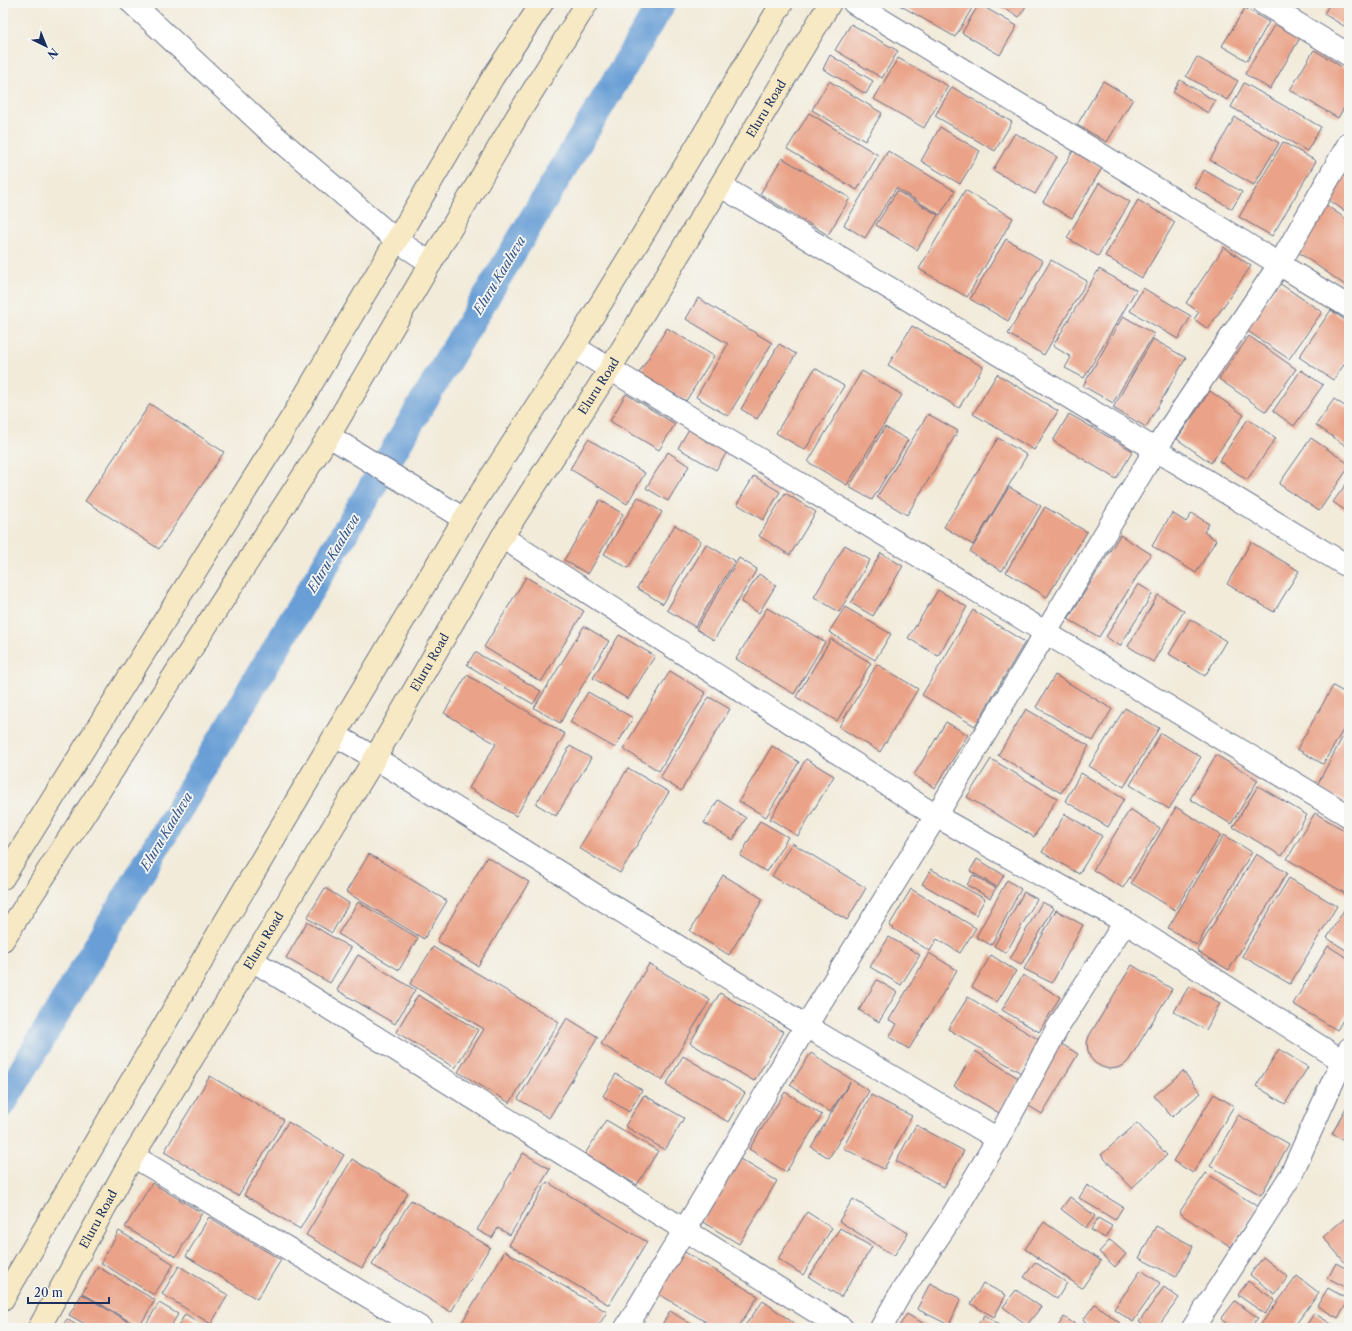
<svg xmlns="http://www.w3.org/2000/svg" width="1352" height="1331" viewBox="0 0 1352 1331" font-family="'Libre Caslon Text',serif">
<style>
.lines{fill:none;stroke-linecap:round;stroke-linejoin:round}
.canal{stroke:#699fd6;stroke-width:28}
.building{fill:#eaa388}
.minor-casing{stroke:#667189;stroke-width:24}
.tertiary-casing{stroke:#667189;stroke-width:24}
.secondary-casing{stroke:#667189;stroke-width:24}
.minor{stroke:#fff;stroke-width:22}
.tertiary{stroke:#fff;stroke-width:22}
.secondary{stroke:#f6e9c3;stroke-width:22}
.labels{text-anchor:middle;stroke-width:3.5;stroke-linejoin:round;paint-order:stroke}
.street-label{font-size:12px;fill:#1b2f5e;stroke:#f6f6f2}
.water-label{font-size:13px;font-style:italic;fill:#365688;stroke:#f6f6f2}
</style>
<rect width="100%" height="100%" fill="#f6f6f2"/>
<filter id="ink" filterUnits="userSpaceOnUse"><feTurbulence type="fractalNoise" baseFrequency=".025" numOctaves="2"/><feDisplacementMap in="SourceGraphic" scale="8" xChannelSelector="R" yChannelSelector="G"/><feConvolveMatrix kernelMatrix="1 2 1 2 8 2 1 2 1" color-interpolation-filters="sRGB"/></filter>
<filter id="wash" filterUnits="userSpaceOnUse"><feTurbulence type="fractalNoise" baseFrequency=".012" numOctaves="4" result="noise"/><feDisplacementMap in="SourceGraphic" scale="16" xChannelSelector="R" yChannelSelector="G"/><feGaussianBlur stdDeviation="0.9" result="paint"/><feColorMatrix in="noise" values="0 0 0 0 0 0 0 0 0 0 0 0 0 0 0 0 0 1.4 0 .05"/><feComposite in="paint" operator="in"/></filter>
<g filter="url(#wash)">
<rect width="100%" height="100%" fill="#f2ebda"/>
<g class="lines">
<path class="canal" d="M3 1103 662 3"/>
</g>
<g id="blocks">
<path class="building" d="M896 3H975L955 37Z
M994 3H1028L1019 17Z
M1330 3H1349V29L1324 14Z
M979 4 1017 26 1000 55 962 33Z
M1245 8 1269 22 1247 61 1222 46Z
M851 24 898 51 882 78 835 50Z
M1275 24 1300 38 1270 89 1245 74Z
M1314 50 1349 71V99L1338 118 1290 90Z
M830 55 873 81 866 94 823 69Z
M1197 57 1238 81 1227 100 1186 76Z
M898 58 948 86 924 128 874 99Z
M1180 80 1215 101 1208 113 1173 92Z
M829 81 882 113 865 141 812 110Z
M1103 81 1133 99 1107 142 1077 125Z
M1244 83 1321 127 1307 151 1231 107Z
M952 87 1012 122 995 151 935 116Z
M809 113 878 155 857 190 787 149Z
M1235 117 1279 143 1254 185 1210 160Z
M940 127 980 151 960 184 921 161Z
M1015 133 1057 157 1035 194 993 170Z
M1283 142 1316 161 1272 236 1239 217Z
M888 151 955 191 940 215 896 188 865 238 844 225Z
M1073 151 1102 168 1072 218 1043 202Z
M782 158 850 198 828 235 760 194Z
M1349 164V214L1326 198Z
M1204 170 1242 192 1232 209 1194 187Z
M1099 183 1130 202 1098 256 1067 238Z
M965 190 1013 218 967 297 919 269Z
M897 191 938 215 917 250 876 225Z
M1138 200 1175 222 1142 278 1105 256Z
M1326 205 1349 221V278L1345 285 1295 250Z
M1006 239 1043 261 1008 321 970 299Z
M1224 247 1251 266 1208 329 1194 319 1199 312 1186 303Z
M1051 260 1087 281 1044 355 1008 334Z
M1099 269 1136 290 1084 378 1065 368 1071 357 1053 346Z
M1279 283 1322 312 1289 359 1246 330Z
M1143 288 1191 316 1178 339 1130 311Z
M698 298 772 343 728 416 696 397 728 344 686 319Z
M1331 310 1349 323V358L1333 380 1299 357Z
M1123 316 1154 334 1113 403 1083 386Z
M912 326 983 367 959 408 888 365Z
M667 328 714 356 686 401 639 373Z
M1249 336 1296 369 1266 412 1219 379Z
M1153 339 1186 358 1146 427 1113 408Z
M779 344 796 354 757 419 741 409Z
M815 368 844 386 805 450 776 433Z
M1301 370 1323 385 1294 426 1273 411Z
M862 371 902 395 847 485 808 462Z
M997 374 1058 411 1034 450 973 414Z
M1210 391 1244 415 1211 463 1177 439Z
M626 394 675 424 659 450 610 421Z
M1334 399 1349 409V448L1316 425Z
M150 404 224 452 159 549 85 501Z
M928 414 958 431 907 515 877 497Z
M1069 414 1133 451 1116 479 1053 441Z
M1248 419 1276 438 1247 480 1219 461Z
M885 427 908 440 872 500 849 487Z
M689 429 727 452 716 470 678 448Z
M998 438 1027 455 973 545 944 527Z
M1311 438 1349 464V467L1319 511 1279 484Z
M588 439 645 473 627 504 570 469Z
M668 452 689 466 668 501 646 488Z
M754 476 780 492 763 520 737 504Z
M1349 480V513L1333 502Z
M1009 487 1041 506 1002 571 970 552Z
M785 493 816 512 790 555 759 536Z
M638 497 662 512 628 568 604 554Z
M600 500 623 514 588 574 564 560Z
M1045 507 1087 532 1047 597 1006 572Z
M1172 513 1186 522 1192 513 1209 524 1204 532 1216 540 1196 573 1152 546Z
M675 525 701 541 663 604 637 588Z
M1120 535 1151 554 1099 637 1068 619Z
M1251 542 1299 571 1274 612 1227 584Z
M706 544 735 561 695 627 667 610Z
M845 545 870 560 839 612 814 597Z
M881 553 903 566 873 616 851 603Z
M739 558 757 569 714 640 696 629Z
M759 574 776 585 759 613 741 602Z
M526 577 584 611 541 682 484 647Z
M1138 584 1153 593 1120 646 1106 637Z
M938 590 967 607 938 656 908 638Z
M1158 595 1184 611 1153 662 1128 646Z
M845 607 891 634 875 660 829 632Z
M767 608 825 642 794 694 736 659Z
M973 610 1025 642 975 726 922 695Z
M1190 619 1226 641 1205 676 1169 654Z
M584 626 609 641 560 723 534 708Z
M619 635 655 656 628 699 593 678Z
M831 639 871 663 837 721 796 697Z
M475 652 541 691 533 704 467 665Z
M877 664 918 689 880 752 839 727Z
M670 671 706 693 659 771 623 749Z
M467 675 565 734 516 816 469 788 496 744 444 713Z
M1055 675 1112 709 1093 741 1036 707Z
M1333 686 1349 695V720L1323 764 1297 749Z
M588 692 633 718 615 748 570 722Z
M709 697 730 709 681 791 660 778Z
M1125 708 1159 728 1124 787 1089 766Z
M1026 709 1089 746 1061 793 998 755Z
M946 722 968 735 935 788 914 775Z
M1349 725V804L1316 787Z
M1161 733 1201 757 1169 809 1130 785Z
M570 746 591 758 556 816 536 804Z
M772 746 799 762 766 817 739 801Z
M1216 755 1258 780 1231 824 1190 799Z
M806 759 834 776 798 836 770 819Z
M991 759 1057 798 1034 837 967 797Z
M628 768 669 792 620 873 579 848Z
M1081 773 1124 799 1108 827 1065 801Z
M1258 786 1307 815 1282 856 1233 827Z
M718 800 746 818 733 840 704 823Z
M1176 807 1221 835 1175 910 1131 883Z
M1130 809 1160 828 1123 888 1093 870Z
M1315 813 1349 833 1348 895 1287 859Z
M1065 814 1102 836 1079 874 1042 852Z
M760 821 788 837 767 872 740 856Z
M1224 835 1252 852 1197 945 1168 928Z
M792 843 866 888 847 920 772 876Z
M369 854 447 901 424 939 346 892Z
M1256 854 1287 873 1229 970 1197 951Z
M487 857 529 882 478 966 437 941Z
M977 859 1004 875 997 887 970 871Z
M931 869 985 899 976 915 922 884Z
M723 875 763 899 729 955 690 931Z
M973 875 996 888 990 898 967 885Z
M1289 878 1337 906 1290 984 1242 956Z
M1007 880 1021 889 991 945 976 937Z
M325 888 349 903 332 933 307 918Z
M911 889 976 928 960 953 937 939 930 951 889 926Z
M1024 892 1037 899 1006 953 994 946Z
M358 902 418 938 399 970 338 934Z
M1042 902 1054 908 1021 965 1010 959Z
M1349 902V952L1327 938Z
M1056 910 1083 925 1052 983 1024 969Z
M307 922 351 948 330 983 286 958Z
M889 937 920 955 901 985 870 967Z
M1328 946 1349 959V1010L1337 1030 1293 1004Z
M433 947 559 1022 510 1103 458 1072 484 1029 410 984Z
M929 953 957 970 909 1049 889 1037 897 1024 889 1020Z
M358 955 415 990 395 1024 337 990Z
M991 955 1016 971 997 1002 972 987Z
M649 964 710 1000 662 1080 601 1044Z
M1132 965 1172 989 1129 1060 1124 1065 1117 1068 1109 1069 1102 1067 1095 1063 1090 1057 1088 1051 1087 1043 1089 1036Z
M1023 975 1060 997 1039 1032 1002 1010Z
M877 980 897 992 879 1022 859 1010Z
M1189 986 1220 1003 1206 1030 1174 1012Z
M720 993 784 1032 754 1081 690 1043Z
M418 995 478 1030 455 1068 396 1032Z
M968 997 1041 1041 1021 1073 948 1029Z
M567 1018 598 1037 549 1118 518 1099Z
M1060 1043 1078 1054 1042 1114 1024 1103Z
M1279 1049 1308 1067 1285 1104 1256 1086Z
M975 1051 1020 1079 999 1113 954 1086Z
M811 1053 869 1091 829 1158 811 1147 850 1082 830 1112 790 1085Z
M683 1056 745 1093 728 1122 666 1085Z
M1183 1071 1201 1093 1172 1117 1154 1096Z
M616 1074 642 1090 629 1112 603 1096Z
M210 1076 284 1120 238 1196 164 1152Z
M785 1092 822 1115 786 1172 749 1149Z
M1214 1094 1234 1106 1193 1173 1173 1161Z
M644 1095 684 1118 665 1150 625 1126Z
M871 1095 912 1116 884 1169 843 1148Z
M1349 1102V1143L1332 1134Z
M1238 1115 1289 1144 1261 1195 1210 1166Z
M606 1120 658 1151 637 1185 585 1154Z
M288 1122 344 1155 300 1229 244 1195Z
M1137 1123 1167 1155 1132 1188 1101 1155Z
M916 1125 964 1151 944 1187 896 1161Z
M523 1153 550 1169 510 1235 498 1228 492 1238 477 1230Z
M352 1159 408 1193 362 1268 306 1235Z
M740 1159 777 1181 739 1244 701 1221Z
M1206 1173 1258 1207 1231 1247 1179 1213Z
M547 1182 647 1242 609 1305 509 1245Z
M152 1183 202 1213 176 1257 125 1227Z
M1087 1185 1123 1207 1115 1220 1079 1198Z
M1070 1197 1095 1216 1086 1228 1061 1209Z
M853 1199 908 1233 894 1256 839 1221Z
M411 1200 490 1247 451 1312 372 1265Z
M807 1212 832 1228 803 1275 778 1259Z
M209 1217 281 1260 257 1299 186 1256Z
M1098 1218 1112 1226 1105 1238 1091 1230Z
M1344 1219 1349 1225V1263L1347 1265 1323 1237Z
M1044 1222 1101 1261 1082 1288 1025 1249Z
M1156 1226 1193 1246 1176 1277 1139 1258Z
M840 1228 872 1247 841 1297 809 1277Z
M119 1231 174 1264 154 1295 101 1263Z
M1110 1240 1126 1254 1115 1267 1099 1252Z
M505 1251 607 1312 597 1328H467L461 1324Z
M683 1251 758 1296 738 1328H716L657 1293Z
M1263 1257 1288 1277 1275 1294 1250 1275Z
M1035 1262 1067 1283 1057 1299 1024 1277Z
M1336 1263 1349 1270V1289L1328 1278Z
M179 1266 228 1295 211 1324 162 1294Z
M98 1267 155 1300 139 1327 82 1293Z
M1141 1270 1160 1283 1133 1322 1114 1309Z
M1297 1276 1319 1293 1293 1328H1258Z
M1248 1281 1275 1300 1265 1314 1238 1295Z
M930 1283 961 1299 949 1325 917 1309Z
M983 1283 1006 1295 994 1317 971 1304Z
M1164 1287 1179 1298 1157 1328H1148L1139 1322Z
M1328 1288 1349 1300 1338 1318 1317 1306Z
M1016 1290 1041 1307 1027 1325 1003 1307Z
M82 1294 138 1328H92L69 1315Z
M763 1301 798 1326 797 1328H743Z
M1235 1301 1258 1318 1250 1328H1232L1221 1319Z
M159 1303 178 1314 170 1328H153L146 1324Z
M1095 1304 1121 1324 1118 1328H1094L1083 1320Z
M670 1311 697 1328H660Z
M1314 1313 1333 1325 1332 1328H1305Z
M185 1314 208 1328H177Z
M907 1314 931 1328H898Z
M985 1315 1003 1328H975Z
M1064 1317 1081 1328H1057Z
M67 1319 81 1328H61Z"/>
</g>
</g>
<g filter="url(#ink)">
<use href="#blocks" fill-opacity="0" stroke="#667189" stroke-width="1"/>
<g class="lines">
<defs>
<path id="minor" d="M132 3 267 129 396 240 431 263
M854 3 1349 307
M1263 3 1349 55
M721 186 1349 567
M574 347 610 369 1349 816
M335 735 375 758 806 1026 998 1139 1058 1027 1125 922
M252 960 842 1328
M133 1156 421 1328
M626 1328 806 1026 936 816 1155 450 1279 265 1349 143
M881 1328 900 1294 949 1221 998 1139
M1193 1328 1290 1177 1342 1061 1349 1049"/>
<path id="tertiary" d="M329 436 464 519
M502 537 936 816 1125 922 1349 1065"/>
<g id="secondary">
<path d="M3 878 292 417 493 77 542 3"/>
<path d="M3 940 329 436 516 118 587 3"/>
<path d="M3 1299 335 735 464 519 574 347 686 164 782 3"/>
<path id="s1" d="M39 1328 133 1156 375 758 502 537 610 369 830 3"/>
</g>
</defs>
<use href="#minor" class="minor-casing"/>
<use href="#tertiary" class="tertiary-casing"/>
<use href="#secondary" class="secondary-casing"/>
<use href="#minor" class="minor"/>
<use href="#tertiary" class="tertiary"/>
<use href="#secondary" class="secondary"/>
</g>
</g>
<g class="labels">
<g class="street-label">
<text dy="4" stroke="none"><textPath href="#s1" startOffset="1420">Eluru Road</textPath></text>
<text dy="4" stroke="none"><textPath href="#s1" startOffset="1096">Eluru Road</textPath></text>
<text dy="4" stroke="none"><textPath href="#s1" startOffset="772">Eluru Road</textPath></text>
<text dy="4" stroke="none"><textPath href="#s1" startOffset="448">Eluru Road</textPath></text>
<text dy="4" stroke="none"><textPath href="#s1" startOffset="124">Eluru Road</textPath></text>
</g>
<g class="water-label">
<text transform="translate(499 275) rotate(-59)" y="5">Eluru Kaaluva</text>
<text transform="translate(333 553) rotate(-59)" y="5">Eluru Kaaluva</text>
<text transform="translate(166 831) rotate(-59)" y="5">Eluru Kaaluva</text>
</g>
</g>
<rect width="1352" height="1331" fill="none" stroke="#f6f6f2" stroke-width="16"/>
<g transform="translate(46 46) rotate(137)" stroke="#f6f6f2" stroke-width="3" paint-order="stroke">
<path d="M0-3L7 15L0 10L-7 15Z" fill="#1b2f5e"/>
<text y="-6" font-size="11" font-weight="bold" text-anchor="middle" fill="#1b2f5e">N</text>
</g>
<path d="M28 1297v6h81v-6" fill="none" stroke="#1b2f5e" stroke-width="2"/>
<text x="34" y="1297" font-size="12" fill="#1b2f5e" stroke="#f6f6f2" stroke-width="3" paint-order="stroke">20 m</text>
</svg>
